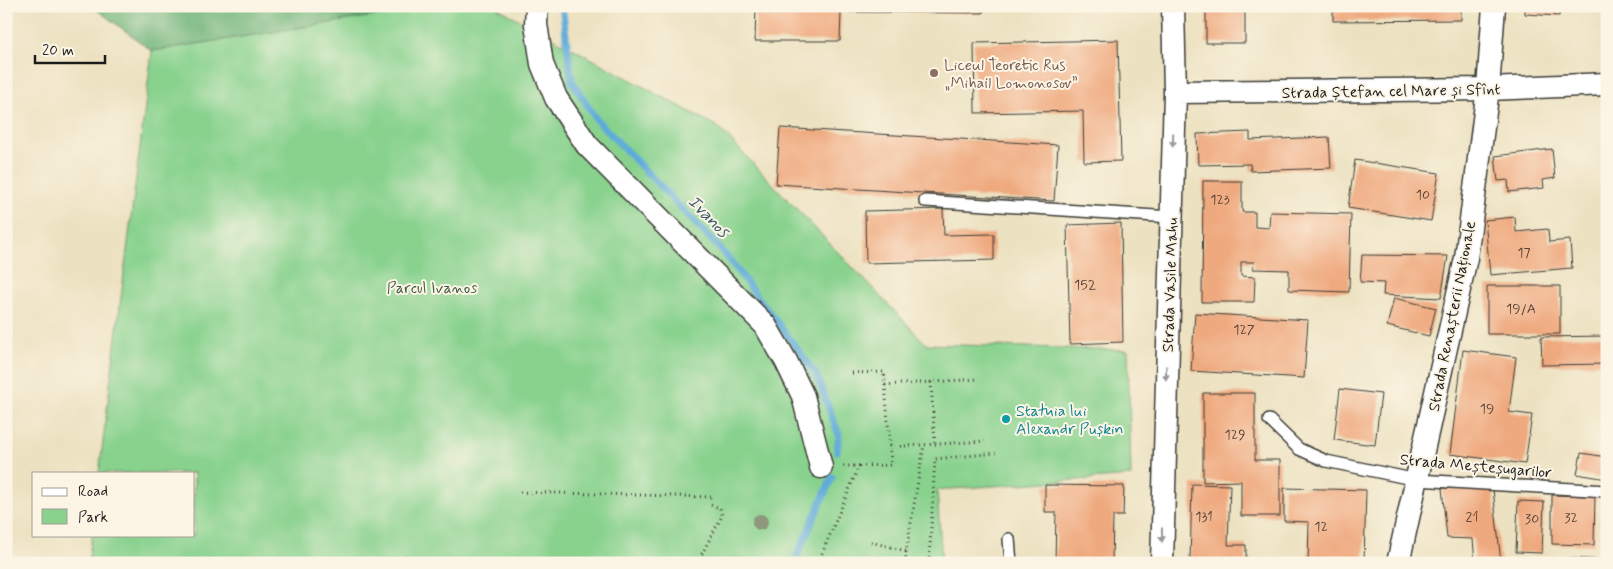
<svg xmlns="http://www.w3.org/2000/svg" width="1613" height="569" viewBox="0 0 1613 569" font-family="Mynerve,sans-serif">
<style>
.green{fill:#88d28e;stroke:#527755}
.forest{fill:#6eb479;stroke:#45684a}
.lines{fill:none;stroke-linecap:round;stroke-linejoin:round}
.stream{stroke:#5fabd8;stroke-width:7}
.building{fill:#efa97e}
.lane-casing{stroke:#3b3a35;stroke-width:14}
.street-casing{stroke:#3b3a35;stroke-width:25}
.path{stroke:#3b3a35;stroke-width:3;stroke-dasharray:1 4;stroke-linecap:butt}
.lane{stroke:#fff;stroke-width:11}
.street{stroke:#fff;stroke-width:22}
.tree{fill:#8e987c}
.oneway{fill:#999}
.education-dot{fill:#8d6e63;stroke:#fcf5e5;stroke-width:2}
.culture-dot{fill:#0f9aa8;stroke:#fcf5e5;stroke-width:2}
.labels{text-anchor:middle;stroke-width:4;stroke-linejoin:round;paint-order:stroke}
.number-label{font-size:14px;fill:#513f34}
.education-label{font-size:16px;fill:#785e54;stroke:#fcf5e5;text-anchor:start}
.street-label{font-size:16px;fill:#1c1c1c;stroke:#fcf5e5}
.park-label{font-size:16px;fill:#425c44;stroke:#fcf5e5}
.culture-label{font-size:16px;fill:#0d838f;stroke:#fcf5e5;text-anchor:start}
.water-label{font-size:18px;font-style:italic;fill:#3a5c71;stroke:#fcf5e5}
</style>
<rect width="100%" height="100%" fill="#fcf5e5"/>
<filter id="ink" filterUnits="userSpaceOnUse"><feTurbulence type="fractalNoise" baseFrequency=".02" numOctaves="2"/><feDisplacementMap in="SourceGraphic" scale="10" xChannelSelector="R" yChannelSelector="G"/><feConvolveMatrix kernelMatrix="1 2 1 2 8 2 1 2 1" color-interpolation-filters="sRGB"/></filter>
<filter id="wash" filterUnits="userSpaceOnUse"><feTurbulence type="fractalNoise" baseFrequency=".0096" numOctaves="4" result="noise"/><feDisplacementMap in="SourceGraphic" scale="20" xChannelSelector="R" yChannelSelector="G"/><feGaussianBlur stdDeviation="1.12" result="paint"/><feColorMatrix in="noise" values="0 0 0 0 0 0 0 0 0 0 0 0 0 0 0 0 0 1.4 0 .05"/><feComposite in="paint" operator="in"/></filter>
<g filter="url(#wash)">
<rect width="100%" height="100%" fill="#ece1c0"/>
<path class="green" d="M436 6H494L718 127 926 344 1128 350 1131 476 937 490 942 563H88L92 535H194V473H99L152 51Z"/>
<path class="forest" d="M92 6H436L152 51Z"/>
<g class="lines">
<path class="stream" d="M562 6 572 81 596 119 725 254 816 374 839 435 837 451
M794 563 832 477"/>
</g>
<g id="blocks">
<path class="building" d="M756 6H983V13L841 12 840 41H755Z
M1206 6H1245V43H1206Z
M1333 6H1461V20L1333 21Z
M1525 6H1560L1559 16 1525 14Z
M1118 40 1121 161 1084 162 1083 111 975 113 974 43Z
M780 128 1058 145 1054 201 776 184Z
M1250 132V140L1329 137 1331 168 1251 171 1250 164 1198 165 1197 134Z
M1552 149 1555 178 1543 180 1544 188 1509 192 1508 180 1498 181 1495 156Z
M1355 160 1439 173 1431 221 1348 208Z
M1203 181H1242V212H1255V227L1269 228 1270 212 1351 214 1349 292 1289 290V270L1253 269 1254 262H1241V276L1255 277 1254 302H1202Z
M943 209 944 235 994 234V260L866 263 865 211Z
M1515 217 1516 232 1548 229 1549 242 1570 240 1572 268 1490 275 1485 220Z
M1121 223 1123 342 1070 344 1067 225Z
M1362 255 1448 256 1441 298 1383 295 1384 283 1360 282Z
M1487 286H1560V334H1487Z
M1394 298 1436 308 1429 336 1387 326Z
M1195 313 1308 320 1304 378 1191 371Z
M1607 336V364L1542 365 1541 337Z
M1463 350 1516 357 1509 412 1532 415 1525 464 1450 454Z
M1605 381 1607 382V436H1602Z
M1340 389 1381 394 1375 445 1334 440Z
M1203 393H1255V460H1280V516H1241V481L1203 482Z
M1581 453 1607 457V479L1577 474Z
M1192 484 1230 485 1228 545H1246V563H1190Z
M1045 485 1124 486 1123 516H1113L1112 563H1055L1056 512H1045Z
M1284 488 1366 490 1364 563H1308L1309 522 1284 521Z
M1442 488 1493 489 1501 563H1475L1473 539 1447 538Z
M1552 495 1595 496 1594 545 1552 544Z
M1518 501 1544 502 1542 553 1516 552Z
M1566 558 1607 560V563H1566Z"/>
</g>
</g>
<g filter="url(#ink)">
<use href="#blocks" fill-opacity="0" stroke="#3b3a35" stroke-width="1"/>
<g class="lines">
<defs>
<path id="lane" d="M925 201 1171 217
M1269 420 1299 449 1326 461 1417 480 1607 491
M1009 539 1011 563"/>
<path id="street" d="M537 6 536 24 542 64 556 98 587 145 765 325 786 361 803 396 821 467
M1175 92 1488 89 1607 84
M1162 563 1175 92 1173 6
M1398 563 1466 258 1488 89 1494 6"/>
</defs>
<use href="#lane" class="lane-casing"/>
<use href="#street" class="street-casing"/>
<path class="path" d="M852 373 884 372 890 447
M931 382 935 444
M885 385 979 379
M859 466 891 465 890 447 985 441
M520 492 714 497
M871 542 906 551
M697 563 722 516 720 508 711 505
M818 563 859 466H843
M905 563 906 553 924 445
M929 563 935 459 996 453"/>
<use href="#lane" class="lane"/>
<use href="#street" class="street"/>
</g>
<circle class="tree" cx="760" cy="522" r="8"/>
<defs><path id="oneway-solid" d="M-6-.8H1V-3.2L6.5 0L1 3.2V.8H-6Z" transform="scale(1.25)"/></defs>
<g class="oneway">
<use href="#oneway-solid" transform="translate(1173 140) rotate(92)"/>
<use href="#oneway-solid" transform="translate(1166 373) rotate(92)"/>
<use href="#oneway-solid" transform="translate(1162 535) rotate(90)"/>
</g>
</g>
<circle class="education-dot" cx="934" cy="73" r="5"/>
<circle class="culture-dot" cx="1006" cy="419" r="5"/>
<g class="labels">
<g class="number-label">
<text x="1423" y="199">10</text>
<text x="1220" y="204">123</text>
<text x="1524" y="257">17</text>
<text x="1085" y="289">152</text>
<text x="1521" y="313">19/A</text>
<text x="1244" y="334">127</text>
<text x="1487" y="413">19</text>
<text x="1235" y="439">129</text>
<text x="1204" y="521">131</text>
<text x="1472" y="521">21</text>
<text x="1571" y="522">32</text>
<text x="1532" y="523">30</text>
<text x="1321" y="531">12</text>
</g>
<g class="education-label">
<text x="944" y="70">Liceul Teoretic Rus<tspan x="944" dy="18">„Mihail Lomonosov”</tspan></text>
</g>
<g class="street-label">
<text transform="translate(1391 90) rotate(-1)" y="6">Strada Ștefan cel Mare și Sfînt</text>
<text transform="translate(1169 285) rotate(-88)" y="6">Strada Vasile Mahu</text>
<text transform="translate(1451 316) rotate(-79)" y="6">Strada Renașterii Naționale</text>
<text transform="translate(1476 465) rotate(5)" y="6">Strada Meșteșugarilor</text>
</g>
<g class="park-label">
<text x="432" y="293">Parcul Ivanos</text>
</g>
<g class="culture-label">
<text x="1016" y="416">Statuia lui<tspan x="1016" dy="18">Alexandr Pușkin</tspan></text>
</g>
<g class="water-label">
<text transform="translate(709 216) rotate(46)" y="6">Ivanos</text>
</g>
</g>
<rect width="1613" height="569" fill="none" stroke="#fcf5e5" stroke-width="25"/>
<rect x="32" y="472" width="162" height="65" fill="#fcf5e5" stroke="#a29e95"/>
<rect x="42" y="488" width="25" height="8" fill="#ffffff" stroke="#a29e95"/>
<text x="78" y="496" font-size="15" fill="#1c1c1c">Road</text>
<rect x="42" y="509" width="25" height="15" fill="#88d28e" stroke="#a29e95"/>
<text x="78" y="522" font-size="15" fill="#1c1c1c">Park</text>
<path d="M35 55v8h70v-8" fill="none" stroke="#1c1c1c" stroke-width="2.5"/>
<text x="42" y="55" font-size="15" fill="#1c1c1c" stroke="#fcf5e5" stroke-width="4" paint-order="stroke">20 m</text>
</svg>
